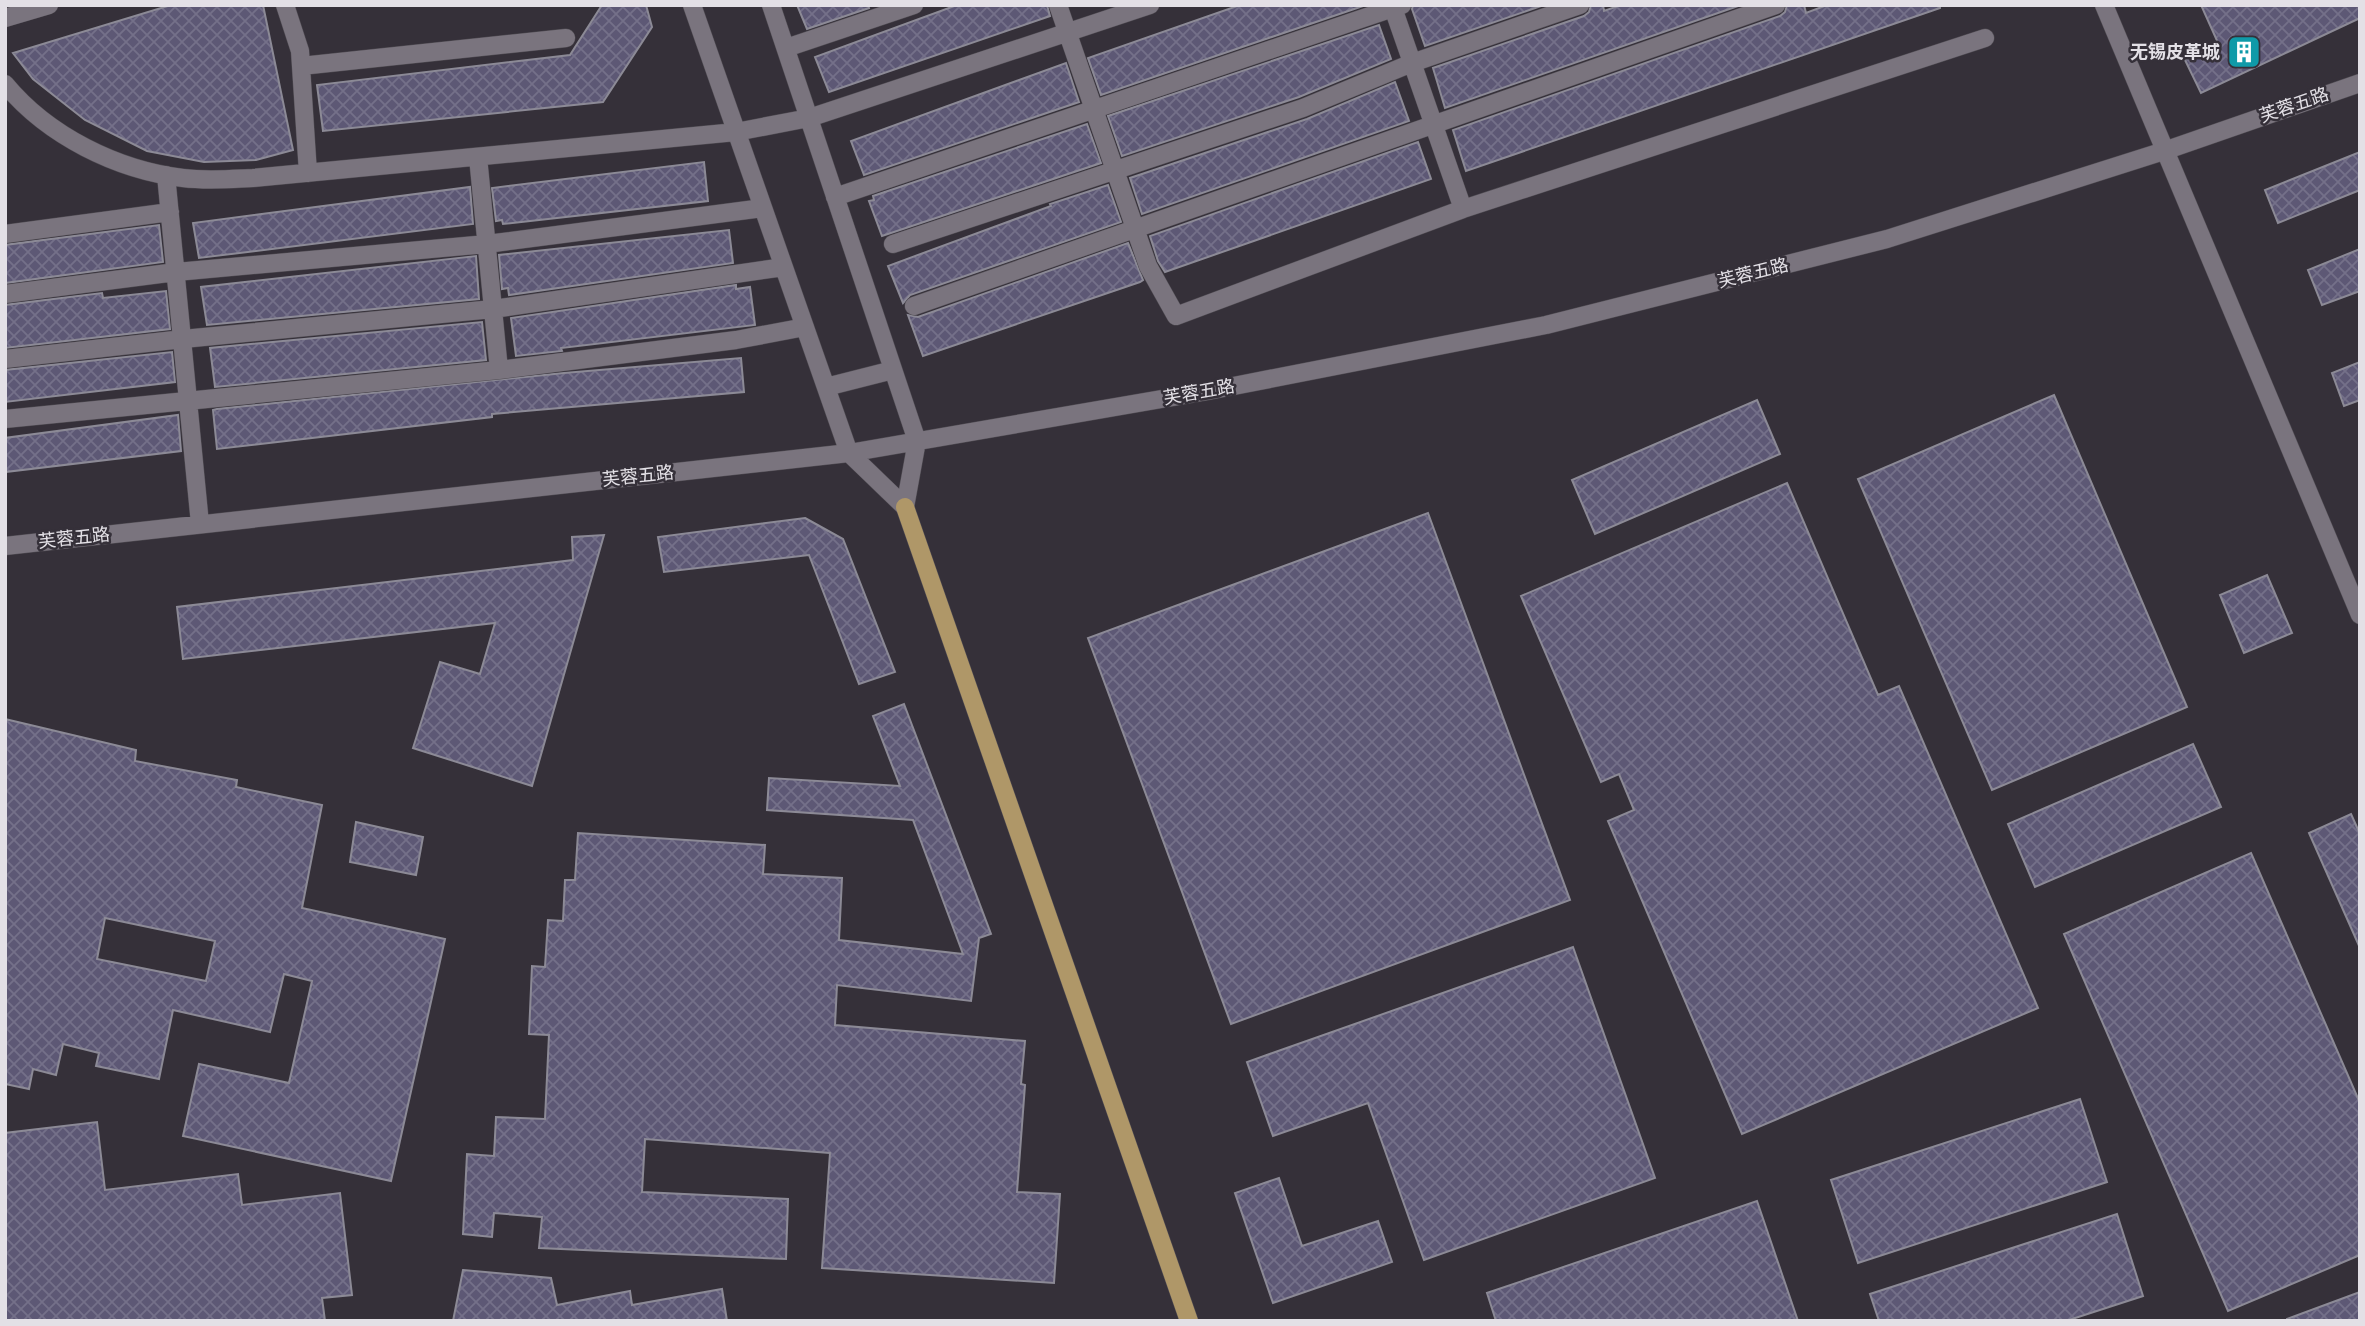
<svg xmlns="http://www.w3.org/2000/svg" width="2365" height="1326" viewBox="0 0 2365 1326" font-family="Helvetica,'Noto Sans SC',sans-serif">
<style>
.building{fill:url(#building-cross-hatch);stroke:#8c8a96;stroke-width:2;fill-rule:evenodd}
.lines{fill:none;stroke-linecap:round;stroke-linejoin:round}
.minor-casing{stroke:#504c53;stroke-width:19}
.major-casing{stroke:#504c53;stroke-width:19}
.minor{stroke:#7a747e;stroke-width:18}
.major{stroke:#af9768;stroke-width:18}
.labels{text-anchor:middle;stroke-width:5;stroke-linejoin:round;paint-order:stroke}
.poi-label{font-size:18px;font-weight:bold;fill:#e3e0e6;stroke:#353039;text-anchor:end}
.street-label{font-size:18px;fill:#e3e0e6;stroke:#353039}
</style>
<defs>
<pattern id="building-cross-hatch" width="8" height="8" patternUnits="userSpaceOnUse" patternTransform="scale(1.75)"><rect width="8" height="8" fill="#5d5875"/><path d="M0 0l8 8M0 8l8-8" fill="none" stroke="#747089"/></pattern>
</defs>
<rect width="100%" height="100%" fill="#353039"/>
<path class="building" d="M171 5H263L293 150 256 160 204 162 147 151 85 120 33 79 13 53Z
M602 5H646L652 27 603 102 323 131 317 85 570 55Z
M797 5H868L869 8 807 29Z
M957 5H1047L1050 16 829 92 815 57Z
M1240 5H1366L1101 95 1088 58Z
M1413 5H1544L1425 46 1412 9Z
M1591 5H1603L1604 11 1621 5H1741L1445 108 1433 68 1584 16 1589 12Z
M1787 5H1804L1806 13 1827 5H1940V8L1466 171 1453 130 1780 16 1785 12Z
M2201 5H2360V18L2201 93 2185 60 2219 45Z
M1379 25 1391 59 1299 97 1122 156 1108 116Z
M1066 63 1079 102 864 175 851 141Z
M1395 82 1409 121 1142 214 1130 178 1307 119Z
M1087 124 1101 163 882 236 869 201 874 200 873 196Z
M1418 142 1431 179 1165 272 1158 261 1150 236Z
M2360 152V190L2278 223 2265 190Z
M704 162 708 201 503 224 502 220 496 221 492 188Z
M1108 185 1121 222 910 295 903 303 888 266 1051 206 1050 204Z
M470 187 473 224 199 258 193 223Z
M159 225 163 262 5 283V245Z
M729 230 733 263 509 295 508 288 502 289 499 255Z
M1128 243 1143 280 1140 282 923 356 908 315 918 317Z
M2360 249V291L2322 305 2308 270Z
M476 256 479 299 207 325 201 287Z
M736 285V289L750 287 755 325 561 348 562 351 516 356 511 318Z
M166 291 170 329 5 348V305L102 293 103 298Z
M482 322 486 360 215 387 210 348Z
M172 352 175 382 5 402V370Z
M741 358 744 392 492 414V417L217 449 213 410 217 409 564 373Z
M2360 362V400L2344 406 2332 373Z
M2054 395 2187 707 1992 790 1858 479Z
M1757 400 1780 454 1595 534 1572 480Z
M178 415 181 451 5 472V438Z
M1787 483 1878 695 1899 686 2038 1008 1742 1134 1608 821 1634 810 1619 774 1601 782 1521 596Z
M1428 513 1570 900 1231 1024 1088 638Z
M805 518 843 539 895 672 859 684 809 555 664 572 658 537Z
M604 535 532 786 413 748 440 662 480 674 495 623 183 659 177 607 573 560 572 537Z
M2267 575 2292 633 2244 653 2220 595Z
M904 704 991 934 979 938 971 1001 837 985 835 1025 1025 1041 1021 1084 1025 1085 1017 1192 1060 1194 1054 1283 822 1268 830 1153 645 1139 642 1192 788 1199 786 1259 539 1248 542 1217 494 1213 492 1237 463 1234 467 1154 494 1156 496 1117 545 1119 549 1035 529 1034 532 966 545 967 548 920 563 921 565 880H575L578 833 765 845 763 874 842 878 839 940 963 954 913 820 767 810 769 778 900 786 873 716Z
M5 719 136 750 135 761 237 780 236 787 322 805 302 908 445 939 391 1181 183 1136 199 1064 289 1083 312 981 284 974 270 1032 173 1010 159 1079 96 1066 99 1053 63 1044 56 1075 33 1069 29 1089 5 1084ZM105 918 215 941 206 981 97 959Z
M2193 744 2221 807 2035 887 2008 824Z
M2351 814 2360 834V948L2309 833Z
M356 822 423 837 416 875 350 862Z
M2251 853 2360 1103V1255L2228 1311 2064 934Z
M1573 947 1655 1178 1424 1260 1368 1103 1273 1136 1247 1062Z
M2080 1099 2107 1182 1858 1263 1831 1180Z
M97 1122 105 1190 238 1174 242 1205 340 1193 352 1295 322 1298 325 1321H5V1133Z
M1279 1178 1302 1246 1378 1221 1392 1262 1273 1303 1235 1193Z
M1757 1201 1798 1321H1496L1487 1293Z
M2117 1214 2143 1296 2066 1321H1879L1870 1294Z
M463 1270 551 1278 557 1305 630 1291 632 1305 722 1289 727 1321H453Z
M2360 1292V1321H2287V1319Z"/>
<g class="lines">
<defs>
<path id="minor" d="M285 5 300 51 308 173
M692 5 849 453 905 507
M771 5 917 441 905 507
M1058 5 1148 266 1176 316 1463 209 1985 38
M1392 5 1463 209
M2104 5 2360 615
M5 18 49 5
M786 48 914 5
M301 66 566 38
M5 84C48 136 117 170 183 178 207 181 230 179 253 178L736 132 809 118 1150 5
M478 157 499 370
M166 175 200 524
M835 197 1402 5
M5 234 170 212
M893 244 1303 108 1412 63 1580 5
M5 294 176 272 487 244 763 208
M914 306 1776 5
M5 359 183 339 493 309 784 267
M826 387 893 370
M5 419 499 370 736 340 805 327
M5 546 849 453 1208 391 1546 325 1887 239 2164 151 2360 83"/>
<path id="major" d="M905 507 1189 1321"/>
</defs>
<use href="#minor" class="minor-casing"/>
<use href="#major" class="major-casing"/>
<use href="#minor" class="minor"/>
<use href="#major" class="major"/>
</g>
<defs>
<symbol id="building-square" viewBox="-11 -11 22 22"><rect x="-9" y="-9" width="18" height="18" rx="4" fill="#0f9aa8" stroke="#353039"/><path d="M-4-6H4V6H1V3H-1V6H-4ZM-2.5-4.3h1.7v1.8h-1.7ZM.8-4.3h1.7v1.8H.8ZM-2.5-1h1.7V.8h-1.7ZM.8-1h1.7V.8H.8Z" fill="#fff"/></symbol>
</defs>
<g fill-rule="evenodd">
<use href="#building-square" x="2225" y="33" width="38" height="38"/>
</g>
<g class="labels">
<g class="poi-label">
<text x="2220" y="58">无锡皮革城</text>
</g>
<g class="street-label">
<text transform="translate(2294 105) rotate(-19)" y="6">芙蓉五路</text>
<text transform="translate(1753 273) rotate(-14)" y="6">芙蓉五路</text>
<text transform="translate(1199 392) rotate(-10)" y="6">芙蓉五路</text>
<text transform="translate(638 476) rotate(-6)" y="6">芙蓉五路</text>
<text transform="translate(74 538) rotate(-6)" y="6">芙蓉五路</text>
</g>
</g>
<rect width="2365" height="1326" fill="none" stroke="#e3e0e6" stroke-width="14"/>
</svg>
